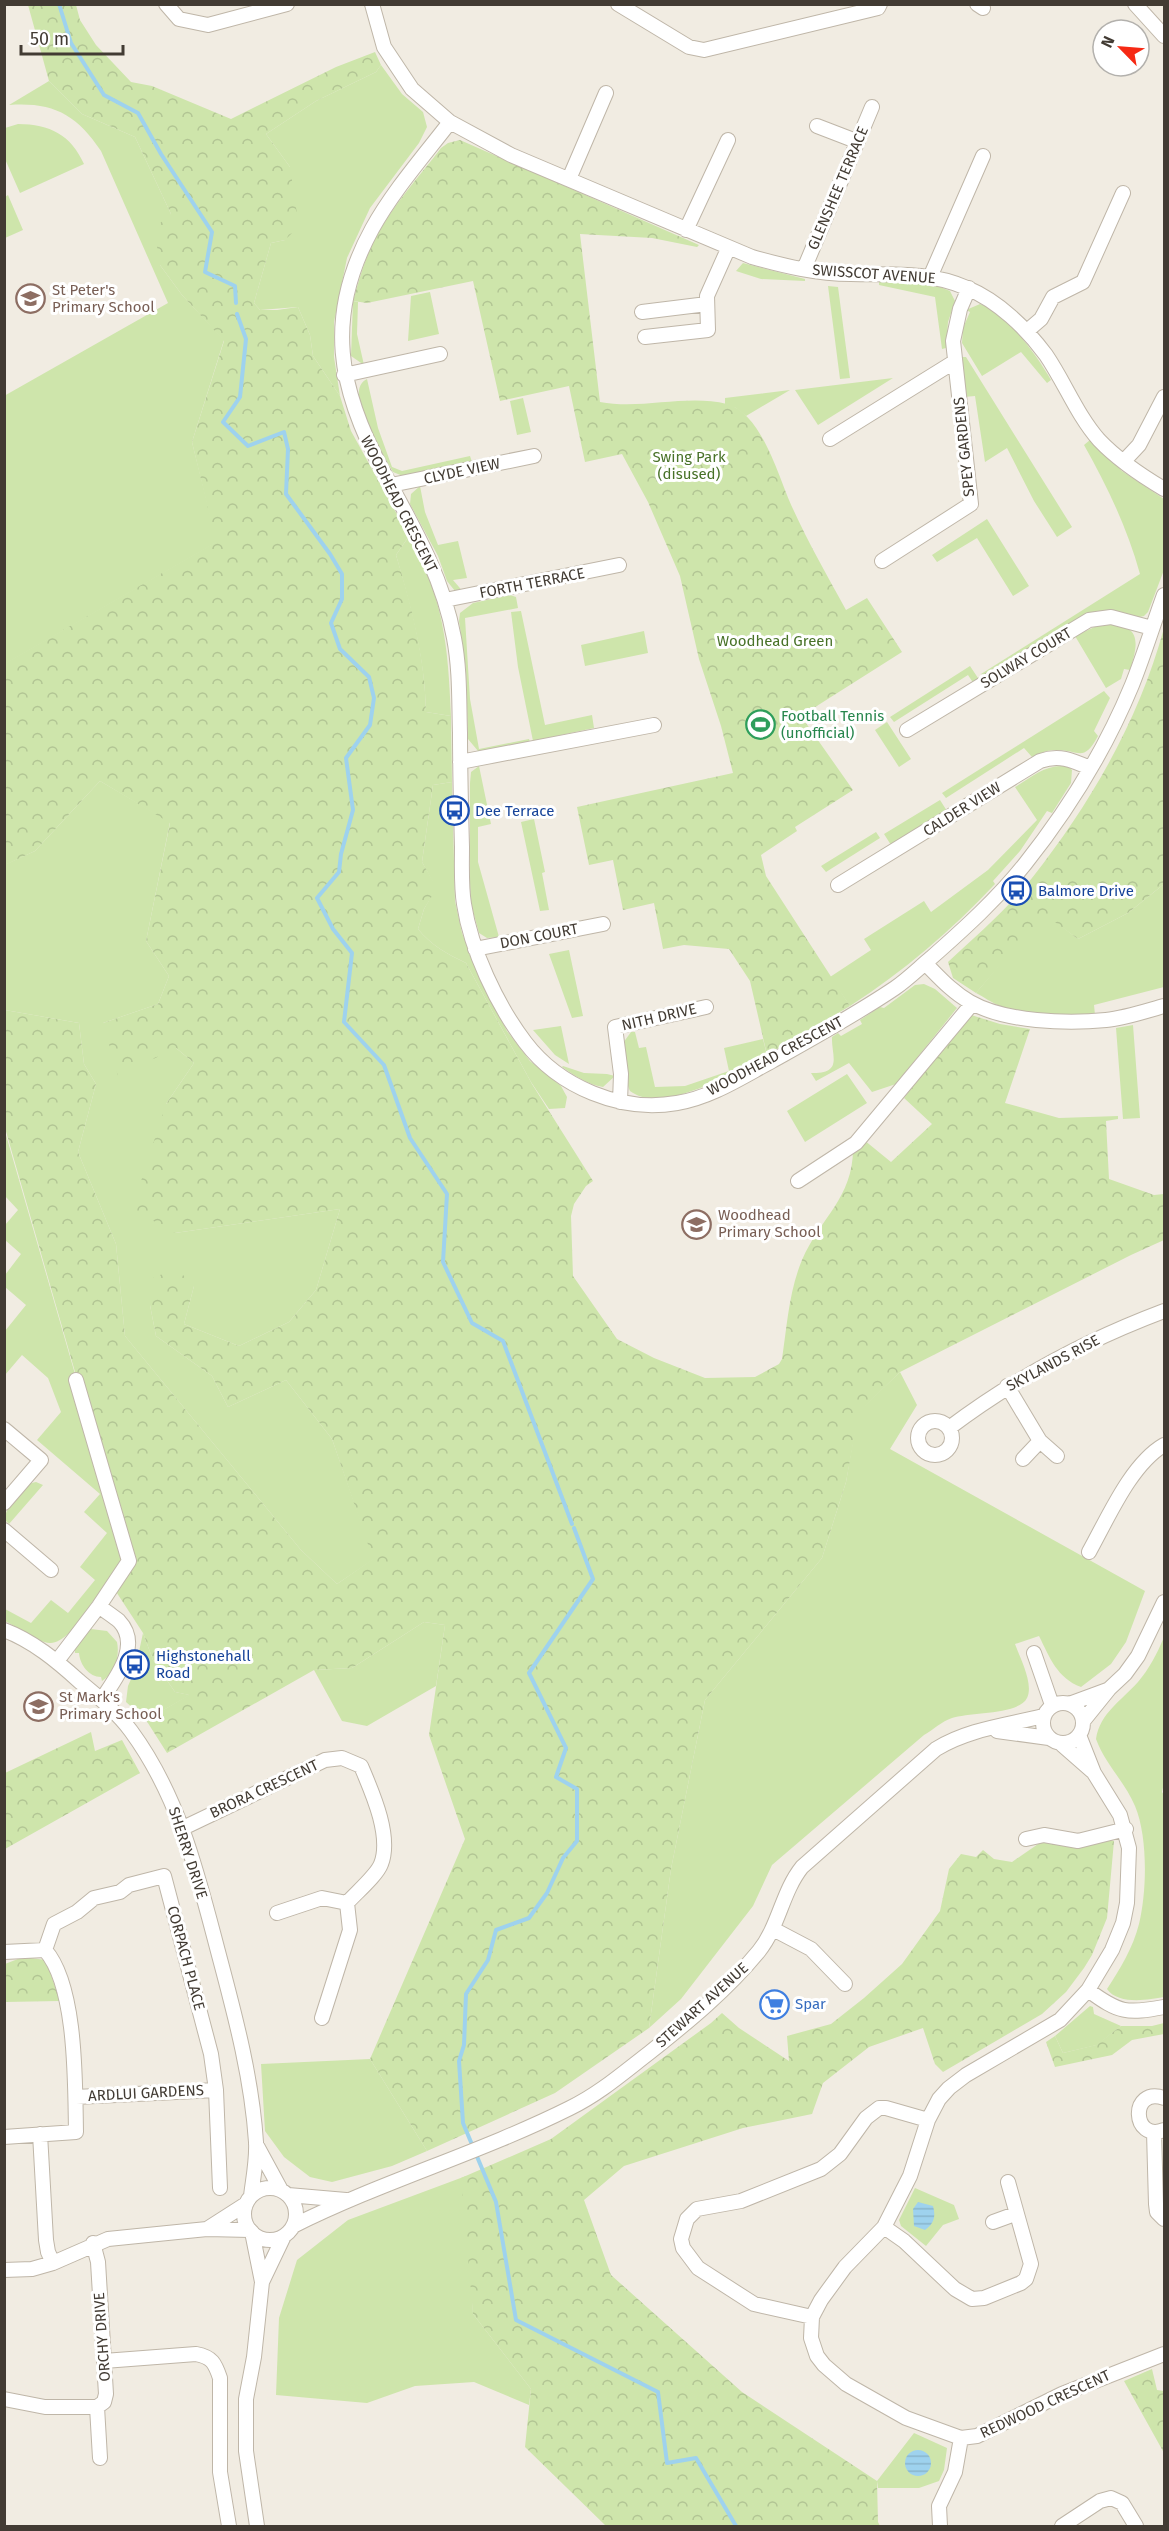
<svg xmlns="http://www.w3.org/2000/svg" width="1169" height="2531" viewBox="0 0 1169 2531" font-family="'Fira Sans',sans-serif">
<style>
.grass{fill:#cee5ab}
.forest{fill:url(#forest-crowns)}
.water{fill:url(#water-rules)}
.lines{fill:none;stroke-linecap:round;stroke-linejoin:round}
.stream{stroke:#9ed2ee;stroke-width:4}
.minor-casing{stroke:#bfb6a8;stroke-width:16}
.minor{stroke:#fff;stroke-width:14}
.labels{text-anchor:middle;stroke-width:6;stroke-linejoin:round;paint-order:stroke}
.street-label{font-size:15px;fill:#423b33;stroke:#fff}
.education-label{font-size:15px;fill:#785e54;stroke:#fff;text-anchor:start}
.park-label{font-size:15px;fill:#487228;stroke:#fff}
.leisure-label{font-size:15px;fill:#27864d;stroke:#fff;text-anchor:start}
.transit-label{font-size:15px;fill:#164399;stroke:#fff;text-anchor:start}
.shop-label{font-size:15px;fill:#366cbe;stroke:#fff;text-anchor:start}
</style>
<defs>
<pattern id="forest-crowns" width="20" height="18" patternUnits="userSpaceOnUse" patternTransform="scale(1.5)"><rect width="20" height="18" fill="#cee5ab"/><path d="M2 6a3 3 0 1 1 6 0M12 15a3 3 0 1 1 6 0" fill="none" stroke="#b2c594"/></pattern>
<pattern id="water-rules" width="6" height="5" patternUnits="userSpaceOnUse" patternTransform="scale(1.5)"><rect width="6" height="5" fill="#9ed2ee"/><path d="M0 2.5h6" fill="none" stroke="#89b5cd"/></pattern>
</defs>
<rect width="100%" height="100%" fill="#f1ece2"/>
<path class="grass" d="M381 65 402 94 423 112 427 127 419 143 370 208 347 258 334 322V357L340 396 313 356 310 335 298 307 260 310 254 303 271 243 285 240 290 167 266 134 316 101 376 72Z
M49 81 82 114 135 137 171 214 160 265 182 295 224 340 192 442 217 542 5 664 4 396 168 303 101 151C76 114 53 102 9 105Z
M18 124C50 124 71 135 84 164L20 193 5 159V128Z
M8 195 23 230 5 238V197Z
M743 263 805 279V281L761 279 736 271Z
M879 281 926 282 925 285 934 287 935 285 950 291 955 301 948 322 946 348 942 349 935 297 879 285Z
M828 286 838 287 850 378 840 379Z
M430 292 439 334 408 341 411 296Z
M353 301 358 302 357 334 364 365 351 356Z
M980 304C1007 313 1037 356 1051 380L1047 383 1021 352 982 376 962 343 963 328 970 312 966 310Z
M959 357H966L1072 527 1057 537 1034 501 1007 448 985 462 975 396 964 397Z
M893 378 818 425 795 390Z
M367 379 378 428 392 467 402 471 470 456 472 462 403 476 393 472C384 455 341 391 367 379Z
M790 390 746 416 736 408 725 404V398Z
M523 398 531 432 517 435 510 401Z
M1090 440 1122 471 1164 499V570L1148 612 1144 616 1135 618 1110 611 1088 614 984 677 981 674 1140 574C1127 527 1107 486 1084 445Z
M420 486 425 512 438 545 458 541 467 578 453 580 465 594 455 591 447 581 438 556 410 504 411 494Z
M987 519 1029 586 1013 596 977 538 937 562 932 555Z
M409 536C444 599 448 645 451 716L426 712C425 658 411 607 396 555Z
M510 595 516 597 518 608 465 618 470 699 479 749 529 739 530 742 484 751H478L468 739 466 669 459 621 460 613 473 603Z
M521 611 545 725 592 715 594 728 533 741 518 667 511 612Z
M1101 624C1140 623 1140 639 1130 670L1124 669 1121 679 1106 688 1075 636Z
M644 631 648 653 585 666 581 645Z
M970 666 980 681 974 684 968 675 894 722 890 717Z
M1104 691 1110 698 1094 731 1098 736C1083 764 1079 749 1054 750 1046 750 1039 754 1032 757L1024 748 946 798 942 793Z
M887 722 911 759 899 767 875 730Z
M1064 763 1072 770 1071 783 1052 813 1047 811 1020 851 993 881 995 884C951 931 904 971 850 1006L830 977 871 950 864 939 924 901 931 912 988 870 1037 820 1015 787C1030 778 1044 766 1061 766Z
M479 766 491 824 478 827V862L499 937 487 938 479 933 471 904 470 883V783L471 772Z
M100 781 170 822 146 941 169 976 158 1004 103 1023 176 1048 194 1063 166 1104 175 1233 340 1209 316 1290 289 1322 239 1346 184 1324 194 1286 150 1305 156 1336 212 1376 228 1407 286 1380 332 1439 374 1559 337 1584 301 1550 125 1336 116 1244 78 1152 96 1084 84 1064 79 1023 5 1010 4 865 35 851Z
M452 782 455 901 462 933 480 979 507 1031 530 1061 561 1086 567 1097 565 1108 549 1109 531 1082 466 963C447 954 431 945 418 929L424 909 436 888 422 862 433 785Z
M940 800 947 811 891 845 884 834Z
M534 819 545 872 542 873 549 910 540 911 521 822Z
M876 832 880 838 826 872 821 866Z
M1164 884V987L1094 1005 1095 1015C1065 1015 1029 1016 1000 1006 992 1003 984 997 976 993L1043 912 1078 939 1128 913Z
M569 950 583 1016 572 1018 549 954Z
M924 984 935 989 957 1008 896 1084 872 1092 849 1063 816 1081 811 1073C844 1074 831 1055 832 1037L838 1033 841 1036 862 1024 860 1020 880 1007 884 1008 915 985Z
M1133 1025 1140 1118 1123 1119 1116 1028Z
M561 1026 569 1064 555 1055 533 1030Z
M631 1032H635L639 1048 646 1047 655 1087 685 1086 729 1071 724 1048 763 1039 767 1055C736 1071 663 1116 630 1091 626 1083 623 1053 623 1043Z
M563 1066 584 1073 607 1074 615 1076 603 1087C587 1084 575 1076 562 1067Z
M847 1074 867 1103 805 1142 787 1111Z
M4 1128 129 1561C116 1578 70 1645 50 1643 35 1642 18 1627 5 1621V1609L31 1623 51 1600 68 1613 95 1580 80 1567 107 1533 84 1512 100 1494 37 1440 61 1412 48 1378 22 1355 5 1375V1331L26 1305 5 1287V1275L21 1254 5 1240V1225L18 1210 5 1196Z
M900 1372 917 1405 890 1449 1145 1591 1126 1642 1111 1664 1081 1687C1057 1678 1050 1658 1039 1636L1015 1644C1020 1658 1034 1684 1027 1698 1019 1715 969 1712 952 1718 942 1721 933 1730 924 1735L772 1865 753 1906 681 1999 649 2028 671 1869 705 1700 822 1558 846 1482 858 1412Z
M36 1482 43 1485 9 1524 5 1520C4 1508 24 1483 36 1482Z
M424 1622 445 1625 436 1686 367 1726 342 1721 314 1670 352 1668Z
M91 1629 107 1631 117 1642C120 1656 115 1673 102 1681L101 1677C89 1677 80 1665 79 1653H75V1648Z
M143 1633 153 1660 175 1692 190 1695 146 1720 126 1702 128 1686 135 1670Z
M1164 1637V1783L1162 1792 1164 1795V1997C1148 2000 1118 2005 1107 1989 1120 1969 1133 1948 1139 1924 1147 1891 1148 1837 1135 1806 1125 1782 1105 1764 1096 1739 1100 1713 1121 1701 1138 1682 1149 1669 1157 1654 1164 1637Z
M1090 2006 1093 2007 1094 2014 1121 2026 1097 2045 1063 2053 1055 2036Z
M370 2059 427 2151 392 2166 332 2182 310 2177 284 2157 265 2131 261 2064Z
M466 2176 473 2314 531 2389 529 2405 474 2382 415 2386 367 2403 276 2395 279 2318 297 2260 348 2220Z
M915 2188 954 2205 959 2219 943 2225 926 2246 901 2226 899 2220Z
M914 2433 947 2448 944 2470 939 2481 919 2488H878L877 2481Z"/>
<path class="forest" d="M28 5H76L80 20 96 45 131 82 152 86 231 119 336 67 375 52 381 65 376 72 316 101 266 134 290 167 297 214 293 232 285 240 271 243 254 303 260 310H277L298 307 310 335 313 356 340 396 351 431 409 536 396 555C412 607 425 658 426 712L451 716 452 782 433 785 422 862 437 888 424 909 418 929C431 945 447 954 466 963L532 1084 593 1181 586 1186 574 1204 571 1216 573 1276 617 1339 654 1358 705 1378 755 1377 779 1364 782 1359C787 1326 789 1291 802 1260 820 1218 853 1198 853 1149L864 1140 891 1162 932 1124 904 1098 968 1014 1000 1024 1030 1029 1005 1103 1059 1118 1118 1116V1119L1106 1121 1109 1179 1154 1195 1164 1194V1240L1131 1255 900 1372 859 1412 846 1482 822 1558 705 1700 671 1869 649 2028 555 2093 427 2151 370 2059 465 1839 429 1735 445 1625 424 1622 352 1668 314 1670 167 1753 146 1720 189 1695 175 1692 153 1660 143 1633 113 1587 129 1560 5 1128V1010L79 1023 84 1064 96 1084 78 1152 116 1244 125 1336 301 1550 337 1584 373 1559 332 1439 286 1380 228 1407 212 1376 156 1336 150 1305 151 1279 176 1268 194 1286 184 1324 239 1346 289 1322 316 1290 340 1209 175 1233 132 1209 166 1104 194 1063 176 1048 118 1076 103 1023 158 1004 169 976 146 941 170 823 100 781 35 851 5 865 4 664 216 542 192 442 224 341 182 295 160 265 154 228 171 214 135 137 82 114 49 81Z
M460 140 699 245 697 247 652 238 580 234 600 402C641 410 686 394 727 404 763 414 779 480 793 509 809 544 828 577 846 610L867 598 902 652 801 716 853 790 795 827 797 831 761 855 766 876 850 1006 767 1055 750 981 729 949 684 945 663 949 654 903 623 910 613 860 589 865 577 807 733 773 721 726 699 659 680 576 648 502 622 454 585 462 569 386 500 401 473 281 367 303 353 301C359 280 365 258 375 239 392 206 419 177 441 148L448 143Z
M1164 628V884L1128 913 1078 939 1044 914 976 993 953 978 948 962C977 935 1008 908 1032 878 1091 803 1139 720 1164 628Z
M91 1732 95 1751 122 1740 140 1773 5 1849V1773Z
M1108 1840 1114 1841 1107 1918 1092 1955 1084 1968 1066 1992 1042 2014 943 2072 935 2064 923 2028 869 2047 823 2083 812 2114 743 2128 624 2166 584 2200 611 2275 742 2392 877 2481 878 2522 880 2526H606L525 2447 531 2389 473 2314 461 2178 551 2139 711 2023 722 2013 739 2028 789 2061 787 2036 831 2024 864 1998 902 1964 940 1911 949 1869 961 1854 976 1857 983 1850 994 1859 1012 1862 1041 1842Z
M23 1957 46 1960 60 2001 5 2002V1964Z
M1164 2023V2034L1132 2040 1112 2055 1055 2067 1046 2042 1055 2036 1063 2053 1096 2045 1121 2026H1152Z
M1152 2369 1157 2390 1164 2391V2453L1124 2381Z"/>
<path class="water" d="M918 2202 933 2206C936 2216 934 2224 925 2230L914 2226 913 2209Z
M905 2463a13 13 0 1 1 26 0a13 13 0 1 1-26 0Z"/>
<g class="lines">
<path class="stream" d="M59 4 71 43 104 95 138 113 161 154 212 232 205 272 235 286 236 303
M237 314 246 339 240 397 223 422 248 446 284 432 288 449 286 494 330 554 342 574V599L331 623 340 649 369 677 374 698 370 725 346 758 353 810 341 854 339 872 317 898 333 929 352 953 344 1022 384 1065 410 1138 447 1194 443 1262 472 1323 503 1341 572 1524
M574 1528 593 1579 529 1673 566 1748 556 1777 577 1789V1841L563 1858 547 1893 529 1918 496 1930 488 1960 466 1994 464 2045 459 2061 463 2123 496 2202 516 2320 658 2392 667 2463 696 2458 736 2526"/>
<defs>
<path id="minor" d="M166 4 179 19 208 25 287 4
M372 4 384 47 412 89 450 122 511 155 752 257C784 266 817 274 851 274 891 275 929 271 967 288 998 301 1026 328 1046 355 1065 383 1077 415 1099 440 1118 460 1142 476 1164 489
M618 4 689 47 704 50 878 8 880 4
M977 4 983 8
M1135 4 1164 36
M450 122C423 157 393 191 372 229 324 317 338 389 384 473 413 526 443 577 454 638 460 669 459 701 460 733 460 771 461 809 462 847 462 866 461 886 464 904 471 950 497 1005 525 1042 559 1087 621 1113 677 1103 710 1098 742 1077 772 1061 813 1038 855 1015 895 988 908 979 919 968 931 958 965 928 997 899 1025 864 1068 810 1106 748 1132 685 1144 655 1153 625 1164 595
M817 126 856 141
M569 179 606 93
M686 230 728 140
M804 269 872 107
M931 275 983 156
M642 312 707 304
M1027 331 1041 319 1053 297 1083 282 1123 193
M645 337 708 330 707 296 728 249
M344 375 440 354
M830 439 954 362
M1124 461 1139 445 1164 397
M391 485 534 456
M882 561 971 504 953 341 960 309 969 288
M445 600 619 565
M907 730 1089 620 1111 617 1152 628
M460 762 654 725
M838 885 1040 761C1059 754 1072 760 1090 768
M475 949 603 924
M925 963C939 977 952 992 970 1002 1005 1022 1067 1024 1106 1020 1125 1018 1146 1011 1164 1006
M620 1102 621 1074 615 1027 706 1007
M798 1181 856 1143 972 1004
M1007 1386 1040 1441 1057 1456
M918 1438a17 17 0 1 1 34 0a17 17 0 1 1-34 0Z
M949 1428C1015 1378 1087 1340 1164 1311
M4 1429 41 1460 4 1503
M1023 1459 1040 1441
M4 1530 51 1570
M1089 1552C1108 1518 1131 1464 1164 1445
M99 1606C105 1611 113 1616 119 1621 142 1645 116 1678 102 1699
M4 1630C33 1641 57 1661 79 1681 97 1696 117 1712 131 1731 181 1799 199 1880 220 1959 236 2019 252 2080 256 2142 257 2160 253 2179 251 2196
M1034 1653 1052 1705
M57 1661 99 1606 129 1561 76 1380
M1043 1723a20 20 0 1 1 40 0a20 20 0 1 1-40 0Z
M1069 1704 1107 1690
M1084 1720 1109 1689 1125 1674 1138 1656 1164 1602
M997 1731 1049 1738
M1079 1735 1094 1773 1120 1815 1129 1848 1127 1903 1123 1923 1112 1950 1088 1990 1060 2020 966 2075 949 2088 939 2099 928 2120 910 2176 884 2227 845 2267 821 2300 812 2317 811 2338 817 2356 824 2365 846 2384 906 2418 961 2438 977 2436 1062 2394 1164 2354
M1060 1743 1092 1771
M183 1828 325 1760 342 1758 361 1766C372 1792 392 1836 381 1864 377 1875 356 1893 347 1903L350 1930 322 2018
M1026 1839 1044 1835 1078 1841 1126 1829
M277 1913 322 1898 347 1903
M773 1929 811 1949 845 1984
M45 1950 54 1924 77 1912 94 1898 120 1892 129 1885 164 1876 211 2054 216 2090 220 2188
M4 1952 45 1950C77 1986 75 2085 76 2132L4 2137
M1088 1990C1119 2013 1127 2014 1164 2007
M76 2097 216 2090
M1164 2098C1129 2086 1132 2143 1164 2130
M1154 2132 1156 2204 1157 2212 1164 2219
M40 2134 46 2240 48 2252 53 2263
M256 2144 281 2190
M244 2214a26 26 0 1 1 52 0a26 26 0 1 1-52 0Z
M288 2195 346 2200
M993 2222 1015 2214
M293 2226C383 2181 480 2153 570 2108 599 2094 623 2073 649 2053 688 2022 727 1990 759 1951 779 1926 782 1892 802 1867L936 1749C968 1729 1008 1725 1043 1716
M884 2227 904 2241 955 2289 972 2299 984 2298 1021 2283 1026 2279 1031 2264 1008 2182
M207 2229 246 2204
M252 2232 262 2282 254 2357 246 2399V2451L257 2526
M4 2270 32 2269 53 2263 108 2239 207 2229 250 2230
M262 2282 284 2236
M812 2317 754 2304 698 2268 683 2248 681 2239 687 2219 697 2209 741 2201 821 2169 840 2154 866 2118 879 2108H886L928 2120
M104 2361 196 2354C212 2357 215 2363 220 2378V2472L229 2526
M4 2399 45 2407H97L104 2402 106 2394 98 2262 93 2243
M97 2407 100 2458
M940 2526 939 2506 955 2472 961 2438
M1062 2526 1100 2501 1111 2498 1122 2503 1136 2526"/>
</defs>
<use href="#minor" class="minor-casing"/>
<use href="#minor" class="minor"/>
</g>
<defs>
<symbol id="school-ring" viewBox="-11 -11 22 22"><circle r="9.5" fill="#fff" stroke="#8d6e63" stroke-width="1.5"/><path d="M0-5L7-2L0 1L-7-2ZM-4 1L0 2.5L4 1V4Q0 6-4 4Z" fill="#8d6e63"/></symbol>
<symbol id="stadium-ring" viewBox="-11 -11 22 22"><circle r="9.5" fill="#fff" stroke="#2e9e5b" stroke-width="1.5"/><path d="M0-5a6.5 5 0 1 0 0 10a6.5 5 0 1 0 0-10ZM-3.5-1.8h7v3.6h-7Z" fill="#2e9e5b"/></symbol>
<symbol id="bus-ring" viewBox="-11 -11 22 22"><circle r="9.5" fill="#fff" stroke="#1a4fb4" stroke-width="1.5"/><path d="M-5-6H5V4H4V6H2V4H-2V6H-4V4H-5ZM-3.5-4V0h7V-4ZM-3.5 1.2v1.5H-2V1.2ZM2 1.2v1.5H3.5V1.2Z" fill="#1a4fb4"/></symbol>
<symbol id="supermarket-ring" viewBox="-11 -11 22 22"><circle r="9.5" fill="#fff" stroke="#3f7fe0" stroke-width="1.5"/><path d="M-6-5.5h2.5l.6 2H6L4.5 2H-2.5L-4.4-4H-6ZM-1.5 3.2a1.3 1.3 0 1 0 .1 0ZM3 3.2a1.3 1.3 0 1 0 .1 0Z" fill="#3f7fe0"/></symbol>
</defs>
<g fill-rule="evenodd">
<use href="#school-ring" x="14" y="282" width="33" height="33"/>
<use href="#stadium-ring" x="744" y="708" width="33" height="33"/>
<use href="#bus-ring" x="438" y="794" width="33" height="33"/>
<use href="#bus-ring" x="1000" y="874" width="33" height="33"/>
<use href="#school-ring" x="680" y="1208" width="33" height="33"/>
<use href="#bus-ring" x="118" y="1648" width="33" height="33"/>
<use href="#school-ring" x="22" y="1690" width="33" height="33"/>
<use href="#supermarket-ring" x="758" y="1988" width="33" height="33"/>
</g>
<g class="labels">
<g class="street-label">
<text transform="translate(838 188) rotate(-67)" y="5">GLENSHEE TERRACE</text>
<text transform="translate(874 274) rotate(4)" y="5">SWISSCOT AVENUE</text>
<text transform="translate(964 447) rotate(-96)" y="5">SPEY GARDENS</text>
<text transform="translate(462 471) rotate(-12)" y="5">CLYDE VIEW</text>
<text transform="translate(399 504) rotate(63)" y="5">WOODHEAD CRESCENT</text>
<text transform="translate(532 583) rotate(-11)" y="5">FORTH TERRACE</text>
<text transform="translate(1026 658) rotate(-31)" y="5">SOLWAY COURT</text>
<text transform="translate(962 809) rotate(-32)" y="5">CALDER VIEW</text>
<text transform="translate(539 936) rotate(-11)" y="5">DON COURT</text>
<text transform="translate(659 1017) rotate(-13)" y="5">NITH DRIVE</text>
<text transform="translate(775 1056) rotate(-28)" y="5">WOODHEAD CRESCENT</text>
<text transform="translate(1053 1363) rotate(-28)" y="5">SKYLANDS RISE</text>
<text transform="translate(264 1789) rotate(-25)" y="5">BRORA CRESCENT</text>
<text transform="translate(188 1853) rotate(72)" y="5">SHERRY DRIVE</text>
<text transform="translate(186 1958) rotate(75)" y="5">CORPACH PLACE</text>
<text transform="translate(702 2005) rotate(-42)" y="5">STEWART AVENUE</text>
<text transform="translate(146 2093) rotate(-3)" y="5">ARDLUI GARDENS</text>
<text transform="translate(102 2337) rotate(-94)" y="5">ORCHY DRIVE</text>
<text transform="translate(1045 2404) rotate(-25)" y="5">REDWOOD CRESCENT</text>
</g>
<g class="education-label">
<text x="52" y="295">St Peter's<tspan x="52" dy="17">Primary School</tspan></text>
<text x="718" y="1220">Woodhead<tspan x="718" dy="17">Primary School</tspan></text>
<text x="59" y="1702">St Mark's<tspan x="59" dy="17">Primary School</tspan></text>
</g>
<g class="park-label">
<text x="689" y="462">Swing Park<tspan x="689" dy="17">(disused)</tspan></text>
<text x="775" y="646">Woodhead Green</text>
</g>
<g class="leisure-label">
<text x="781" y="721">Football Tennis<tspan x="781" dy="17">(unofficial)</tspan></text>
</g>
<g class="transit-label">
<text x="475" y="816">Dee Terrace</text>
<text x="1038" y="896">Balmore Drive</text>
<text x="156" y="1661">Highstonehall<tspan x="156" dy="17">Road</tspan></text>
</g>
<g class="shop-label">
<text x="795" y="2009">Spar</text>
</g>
</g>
<rect width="1169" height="2531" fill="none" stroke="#423b33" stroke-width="12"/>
<g transform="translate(1121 48) rotate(295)"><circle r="28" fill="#ffffff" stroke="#b3b1ad" stroke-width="1.5"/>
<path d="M0-4.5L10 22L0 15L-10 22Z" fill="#f62914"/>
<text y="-9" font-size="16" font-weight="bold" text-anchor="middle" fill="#423b33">N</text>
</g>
<path d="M21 45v9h102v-9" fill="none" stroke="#423b33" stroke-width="3"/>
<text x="30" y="45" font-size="18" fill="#423b33" stroke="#ffffff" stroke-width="4.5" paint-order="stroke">50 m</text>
</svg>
